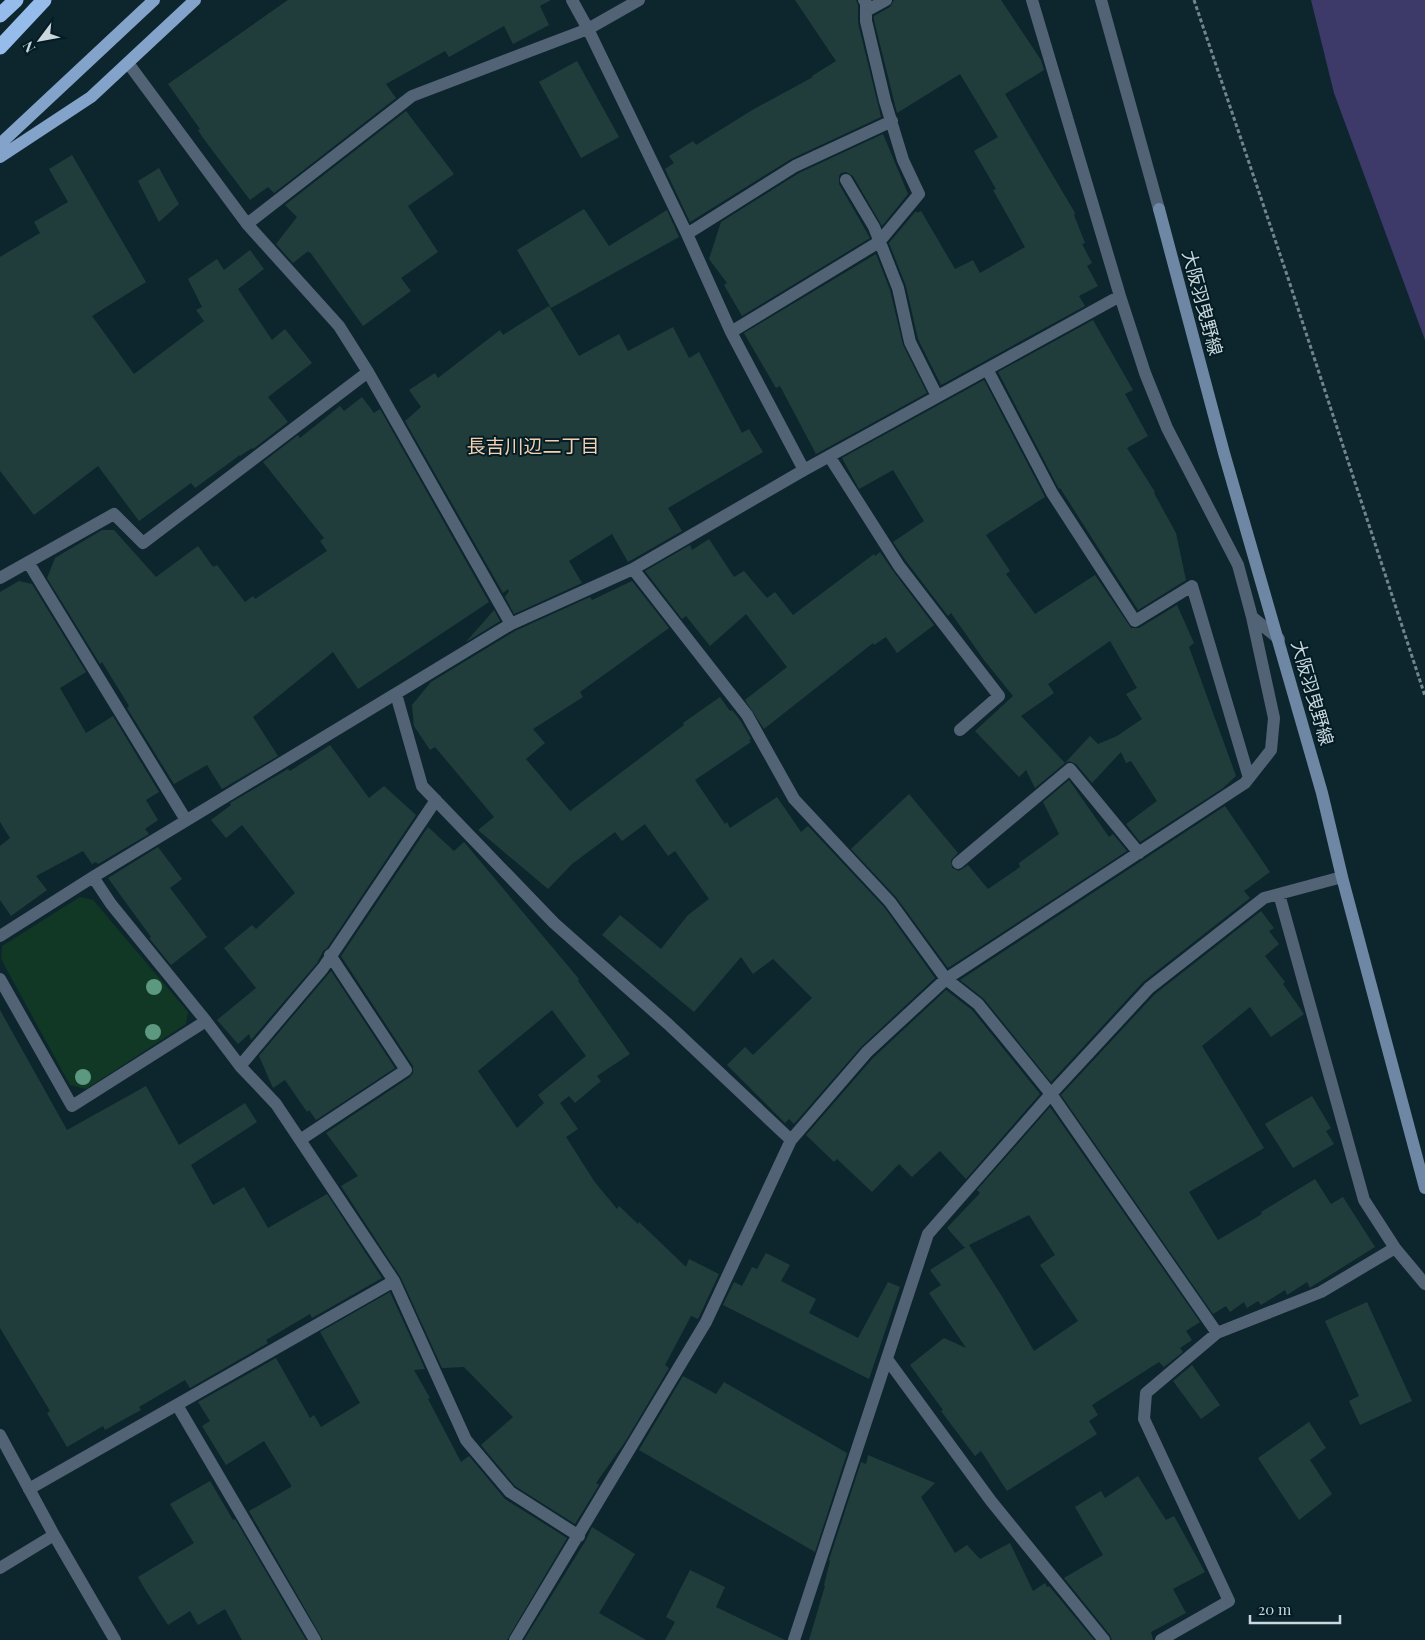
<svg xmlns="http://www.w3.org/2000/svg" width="1425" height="1640" viewBox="0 0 1425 1640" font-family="'Playfair Display','Noto Sans JP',serif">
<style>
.green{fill:#113824}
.water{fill:#3d3968}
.building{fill:#213d3b;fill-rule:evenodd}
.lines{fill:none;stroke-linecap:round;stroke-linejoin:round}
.path{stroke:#72858c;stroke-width:3;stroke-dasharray:4 2.5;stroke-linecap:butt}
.minor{stroke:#536376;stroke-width:12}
.tertiary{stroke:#536376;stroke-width:12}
.secondary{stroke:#6e87a5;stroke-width:12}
.primary{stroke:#83a3ca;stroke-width:12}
.motorway{stroke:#96bcec;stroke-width:15}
.tree{fill:#5d9880}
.labels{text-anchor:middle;stroke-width:4;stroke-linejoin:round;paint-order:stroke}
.street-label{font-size:18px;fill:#cad8de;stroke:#041c24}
.neighbourhood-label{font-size:19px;fill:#f6d0b1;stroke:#041c24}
</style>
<rect width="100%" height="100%" fill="#0d262e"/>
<path class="green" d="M80 897 93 900 188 1012 186 1024 86 1089 70 1085 1 959 2 946Z"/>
<path class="water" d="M1311 0H1425V340L1334 93Z"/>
<path class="building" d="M288 0H551L540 6 549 25 513 44 504 26 449 57 445 51 386 84 396 98 274 193 268 187 250 200 203 138 198 130 200 129 168 84Z
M795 0H856L858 5V23L881 117 791 159 690 222 665 169 674 163 669 156 693 141 696 145 754 109 813 77 812 76 836 61Z
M894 0H1001L1041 60 1044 70 1005 94 1075 213 1074 215 1085 243 1082 244 1092 263 1087 266 1098 286 1079 296 1085 306 941 385 918 339 906 286 889 243 916 211 917 213 921 211 955 269 973 260 980 273 1025 247 993 190 996 189 974 151 998 137 960 74 897 113 874 20V16L890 7Z
M577 61 619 137 581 158 539 82Z
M406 111 454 174 408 206 438 252 401 278 411 291 363 326 310 252 309 253 308 251 293 263 276 244 297 217 285 205Z
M883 134 908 194 882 226 853 176 846 172 841 173 839 176V184L870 238 742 316 724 285 727 283 709 259 721 222 799 173Z
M72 155 146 282 92 316 134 374 204 321 196 310 202 307 188 279 217 259 224 270 250 250 264 269 238 289 272 340 285 329 312 363 268 397 288 422 253 449 252 448 240 456V455L195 488 191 483 139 521 98 466 34 515 0 471V257L40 233 34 222 68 202 49 169Z
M159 168 179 204 159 222 138 181Z
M584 209 609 246 667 210 679 237 551 308 517 250Z
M876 254 890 290 903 345 927 393 816 454 780 386 776 388 744 333Z
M549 306 579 356 619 334 628 351 673 327 689 358 699 352 742 433 749 429 763 452 668 508 682 531 628 562 612 534 569 561 582 583 514 614 505 597 509 591 508 589 503 593 405 421 421 407 409 390 435 373 438 378 500 330 503 335Z
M1093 320 1133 390 1125 394 1148 436 1127 448 1155 492 1154 493 1176 533 1186 580 1138 610 1060 488 1059 489 998 372Z
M984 380 1045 497 986 535 1010 571 1006 574 1035 614 1095 575 1131 628H1139L1177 605 1194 643 1189 647 1236 776 1223 788 1140 842 1126 824 1157 801 1131 761 1126 763 1121 752 1092 783 1076 764 1069 761 1065 763 1035 788 1026 770 1019 777 975 731 1013 696 984 660 951 613 948 616 906 561 893 542 924 521 893 470 859 489 842 458ZM1110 641 1137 688 1126 694 1142 719 1117 736 1098 744 1090 736 1065 763 1021 716 1054 693 1048 684Z
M362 397 374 413 380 409 489 602 358 689 333 652 253 717 278 756 222 789 207 765 174 784 127 708 129 706 102 662 100 664 47 578 55 558 102 530H114L156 577 198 546 213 567 217 565 245 602 253 596 255 599 327 551 320 541 324 538 263 462 298 435 300 438 340 406 344 411Z
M709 539 734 577 744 571 767 598 775 592 793 615 874 554 875 556 880 552 893 571 934 625 897 653 886 637 874 645 873 643 764 729 745 700 787 667 746 614 710 646 686 616 682 619 645 571 690 545 692 550Z
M19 581 32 584 86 672 60 688 86 733 113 716 159 792 146 800 158 820 145 829 149 834 98 864 96 862 92 864 83 851 36 876 47 890 11 916 0 900V846L10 838 0 822V592Z
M632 581 669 628 580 692 583 697 533 729 545 743 526 759 570 811 684 725 683 723 720 697 730 711 732 710 740 720 751 739 749 740 751 742 695 780 725 824 727 822 730 828 777 797 801 832 808 826 884 907 935 978 861 1047 794 1124 789 1119 785 1123 727 1065 745 1047 753 1055 812 998 773 959 753 974 741 957 694 1012 602 935 620 915 661 949 688 915 709 899 675 851 668 856 645 824 622 841 615 832 572 864 548 889 478 830 494 817 435 747 430 750 414 726 412 705 431 682 515 631 590 597 592 600Z
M494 610 500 621 466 642Z
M330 745 369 798 384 786 416 815 327 948 323 951 317 963 251 1040 249 1034 238 1044 217 1020 256 988 224 948 252 925 256 929 295 893 242 825 226 838 211 820 231 805 230 803 288 769 290 771Z
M1069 780 1109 837 1113 834 1127 851 948 968 896 897 851 849 909 794 958 853 951 860 952 868 959 871 968 865 988 889 1020 867 1019 863 1059 834 1043 802Z
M1225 806 1270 872 1244 891 1250 898 1143 982 1051 1082 984 999 960 980Z
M428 827 454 851 464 842 579 979 578 981 630 1054 597 1076 601 1081 575 1103 569 1096 560 1103 578 1129 566 1137 594 1181 617 1209 619 1206 638 1224 639 1222 686 1267 689 1259 719 1274 698 1319 691 1316 665 1365 669 1368 625 1442 596 1483 599 1485 575 1524 515 1486 481 1445 513 1417 464 1367 442 1368 401 1278 341 1186 358 1176 326 1133 410 1077 413 1073V1066L341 956ZM552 1010 586 1056 538 1095 544 1103 517 1128 478 1071Z
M158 847 182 879 170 888 207 937 171 965 149 938 151 937 108 878Z
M1261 911 1274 928 1269 931 1279 944 1265 956 1285 982 1283 984 1304 1014 1271 1037 1250 1007 1202 1046 1264 1148 1189 1192 1218 1240 1262 1214 1261 1212 1315 1179 1331 1204 1343 1197 1375 1247 1311 1287 1310 1288 1307 1282 1287 1295 1285 1290 1261 1305 1258 1301 1247 1308 1244 1302 1230 1312 1226 1306 1213 1314 1061 1095 1155 994Z
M331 971 395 1068 316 1120 309 1110 307 1112 285 1080 273 1088 259 1056Z
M946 990 972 1010 1040 1094 966 1179 940 1151 912 1177 899 1164 872 1192 837 1159 834 1162 806 1135 873 1058Z
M0 1010 67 1130 146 1086 179 1145 245 1103 257 1122 191 1165 213 1205 244 1187 268 1228 327 1194 382 1278 312 1318 310 1314 266 1340 268 1343 190 1388 185 1380 139 1407 141 1410 119 1422 105 1430 103 1426 67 1447 47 1413 50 1411 0 1328Z
M1312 1096 1331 1128 1326 1131 1334 1144 1293 1168 1265 1124Z
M1050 1107 1200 1322 1186 1331 1192 1340 1180 1348 1183 1352 1164 1367 1159 1362 1092 1405 1098 1415 1089 1421 1097 1434 1007 1491 981 1451 975 1456 941 1411 943 1410 910 1365 944 1338 966 1348 929 1293 941 1285 930 1270 966 1247H964L947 1228 980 1193 977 1190ZM1029 1215 1055 1255 1040 1265 1078 1321 1034 1351 1003 1298 969 1245Z
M766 1253 790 1265 781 1281 816 1299 809 1313 858 1338 888 1282 900 1287 869 1379 723 1305 734 1282 742 1286 752 1267 757 1269Z
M390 1292 425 1369 414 1370 430 1398 428 1399 461 1462 469 1456 505 1499 567 1538 507 1640H323L249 1511 291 1487V1485L264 1441 226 1465 202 1426 210 1421 198 1402 276 1358 310 1418 314 1415 321 1427 360 1403 320 1332Z
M1367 1302 1412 1401 1360 1425 1349 1401 1359 1396 1325 1321Z
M1192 1365 1220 1405 1201 1419 1173 1381Z
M683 1376 716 1394 724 1382 847 1453 815 1552 639 1450Z
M1309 1422 1326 1448 1310 1460 1332 1494 1299 1520 1258 1458Z
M868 1455 935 1483 921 1497 955 1553 967 1545 980 1559 1010 1543 1033 1591 1045 1583 1047 1587 1049 1586 1094 1640H809L825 1586 824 1585 830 1561 829 1560 861 1462 866 1464Z
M1138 1476 1166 1520 1174 1516 1205 1572 1173 1589 1186 1613 1151 1632 1153 1640H1112L1110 1635 1064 1578 1103 1555 1075 1507 1101 1491 1105 1498Z
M210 1481 233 1520 235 1519 306 1640H242L225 1609 198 1625 190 1611 168 1625 146 1591 138 1577 194 1543 170 1504Z
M592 1527 635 1554 599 1613 646 1640H524L586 1540Z
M690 1570 725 1587 716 1607 785 1640H665L675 1622 666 1617Z"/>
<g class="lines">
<path class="path" d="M1194 0 1288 278 1425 696"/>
<path class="minor" d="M572 0 588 29 687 234 731 332 804 470
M866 11 886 0
M128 63 247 224 339 326 368 372 511 624
M846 180 874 227 898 288 910 342 937 396
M247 224 412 96 588 29 639 0
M687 234 795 166 892 121
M731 332 879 242 919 194 903 160 885 101 866 21V3L864 0
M987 369 1052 493 1135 621 1192 586 1249 778
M829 456 899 566 999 696 960 730
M28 562 186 820
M633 569 747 715 794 799 890 902 946 979 978 1004 1051 1094 1217 1333
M0 578 114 514 143 543 368 372
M1252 617 1279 639
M396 694 422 786 554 923 668 1024 791 1140
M958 863 1070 769 1139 853
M93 877 111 904 206 1021 240 1066 276 1104 394 1281 466 1440 510 1492 579 1536
M1279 894 1364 1200 1395 1248 1425 1284
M0 936 93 877 511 624 633 569 804 470 1120 296
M0 979 72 1106 206 1021
M240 1066 323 968 436 800
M300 1140 406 1070 330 955
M887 1359 991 1501 1104 1640
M177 1405 315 1640
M29 1489 394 1281
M515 1640 706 1322 791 1140 867 1052 946 979 1245 783 1271 750 1274 718 1252 617 1238 565 1167 428 1145 373 1120 296 1032 0
M794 1640 928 1234 1051 1094 1149 988 1264 898 1342 877
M1161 1640 1229 1601 1144 1419 1146 1393 1217 1333 1321 1292 1395 1248"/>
<path class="tertiary" d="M1101 0 1159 209
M0 1435 54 1535 115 1640
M0 1568 54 1535"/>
<path class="secondary" d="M1159 209 1224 453 1322 793 1342 877 1425 1188"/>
<path class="primary" d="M0 144 154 0
M0 157 91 97 195 0"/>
<path class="motorway" d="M0 15 16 0
M0 47 44 0"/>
</g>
<g class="tree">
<circle cx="154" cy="987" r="8"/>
<circle cx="153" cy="1032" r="8"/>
<circle cx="83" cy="1077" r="8"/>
</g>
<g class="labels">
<g class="street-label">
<text transform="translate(1202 303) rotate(75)" y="6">大阪羽曳野線</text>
<text transform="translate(1312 693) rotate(74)" y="6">大阪羽曳野線</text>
</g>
<g class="neighbourhood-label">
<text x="533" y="453">長吉川辺二丁目</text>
</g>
</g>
<g transform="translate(40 40) rotate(238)" stroke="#041c24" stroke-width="4" paint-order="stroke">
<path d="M0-4L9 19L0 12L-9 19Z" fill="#cad8de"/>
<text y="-8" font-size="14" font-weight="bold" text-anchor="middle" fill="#cad8de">N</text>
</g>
<path d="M1250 1615v8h90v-8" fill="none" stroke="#cad8de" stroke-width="2.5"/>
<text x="1258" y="1615" font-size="15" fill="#cad8de" stroke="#041c24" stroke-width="4" paint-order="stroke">20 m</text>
</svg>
